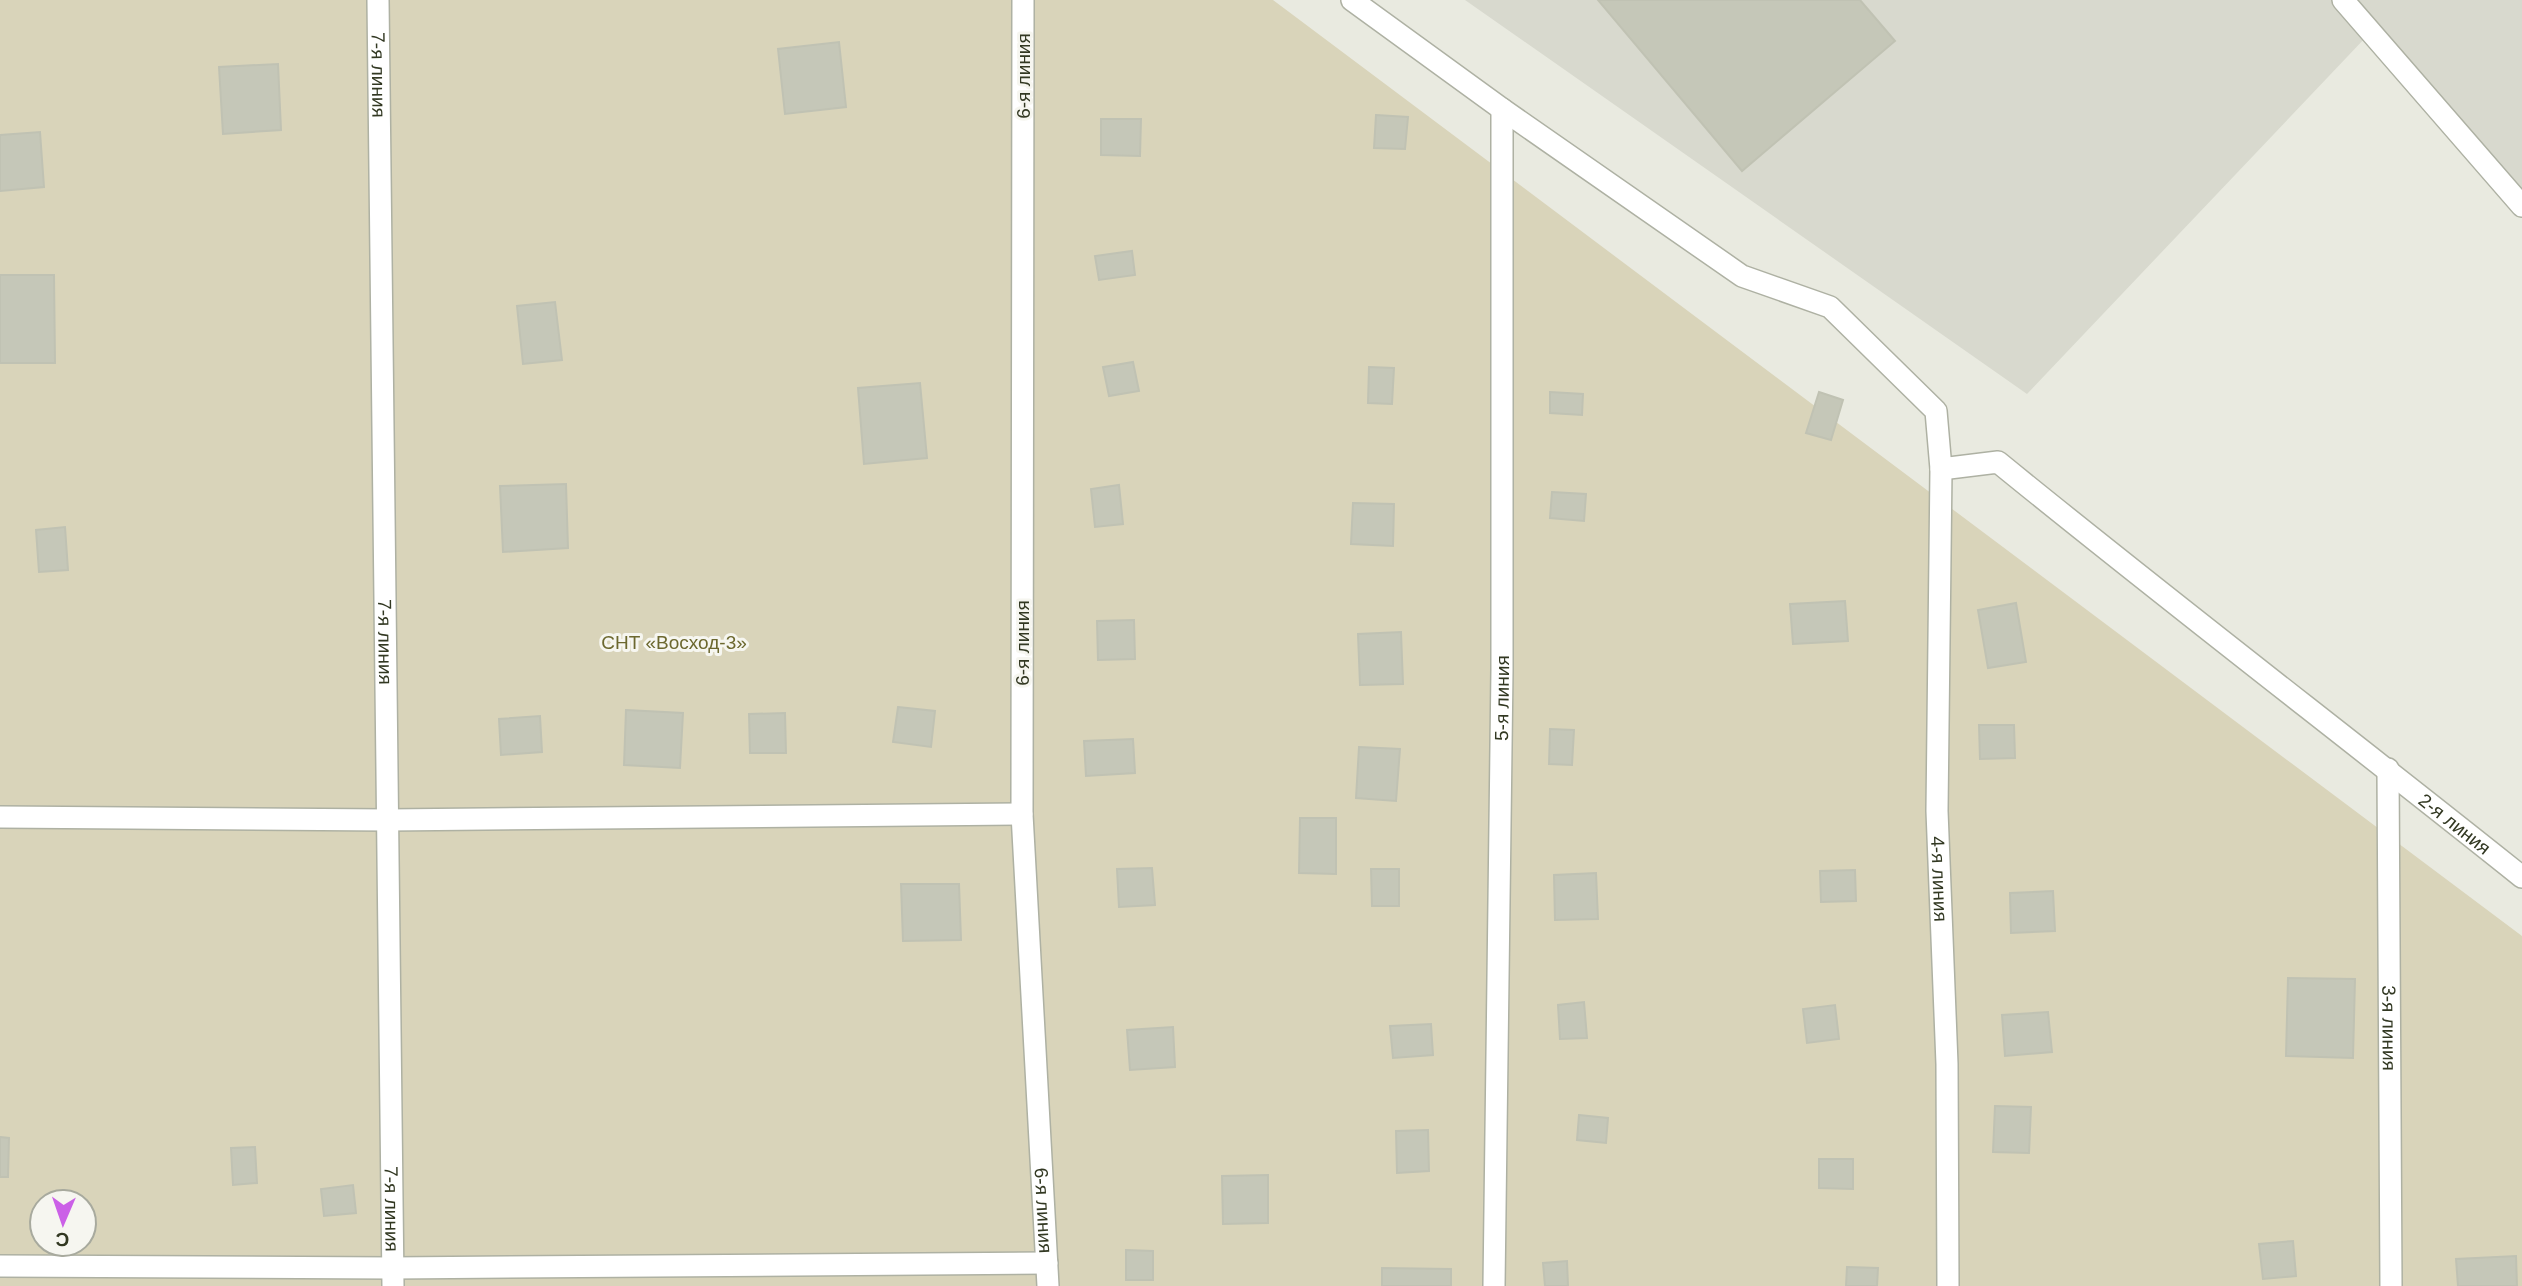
<svg xmlns="http://www.w3.org/2000/svg" width="2522" height="1286" viewBox="0 0 2522 1286" font-family="Helvetica,sans-serif">
<style>
.built{fill:#d8d9ce}
.green{fill:#d9d4ba;fill-rule:evenodd}
.building{fill:#c5c7b8;stroke:#c0c2b3;stroke-width:2}
.lines{fill:none;stroke-linecap:round;stroke-linejoin:round}
.minor-casing{stroke:#aeb1a3;stroke-width:24}
.minor{stroke:#fff;stroke-width:21}
.labels{text-anchor:middle;stroke-width:6;stroke-linejoin:round;paint-order:stroke}
.street-label{font-size:19px;fill:#323822;stroke:#f6f6f0}
.park-label{font-size:19px;fill:#6c682f;stroke:#f6f6f0}
</style>
<rect width="100%" height="100%" fill="#e9eae0"/>
<path class="built" d="M1465 0H2522V210L2366 37 2027 394Z"/>
<path class="green" d="M0 0H1273L2522 936V1286H0ZM42 1202H84V1244H42Z"/>
<path class="building" d="M1598 0H1860L1895 41 1742 171Z
M839 42 846 107 785 114 778 49Z
M278 64 281 130 223 134 219 67Z
M1376 115 1408 117 1405 149 1374 148Z
M1101 119H1141L1140 156 1101 155Z
M40 132 44 187 0 191V135Z
M1132 251 1135 275 1099 280 1095 256Z
M0 275H54L55 363H0Z
M555 302 562 360 523 364 517 306Z
M1133 362 1139 391 1109 396 1103 367Z
M1369 367 1394 368 1392 404 1368 403Z
M920 383 927 458 864 464 858 388Z
M1550 392 1583 394 1582 415 1550 413Z
M1819 392 1843 400 1831 440 1806 433Z
M566 484 568 548 503 552 500 486Z
M1119 485 1123 524 1095 527 1091 489Z
M1552 492 1586 494 1584 521 1550 518Z
M1353 503 1394 504 1393 546 1351 544Z
M65 527 68 570 39 572 36 530Z
M1845 601 1848 641 1793 644 1790 604Z
M2016 603 2026 662 1988 668 1978 610Z
M1134 620 1135 659 1098 660 1097 621Z
M1401 632 1403 684 1360 685 1358 634Z
M898 707 935 711 931 747 893 742Z
M626 710 683 713 680 768 624 765Z
M785 713 786 753H750L749 714Z
M540 716 542 752 501 755 499 719Z
M1979 725H2014L2015 758 1980 759Z
M1550 729 1574 730 1572 765 1549 764Z
M1133 739 1135 773 1086 776 1084 741Z
M1359 747 1400 749 1396 801 1356 798Z
M1300 818H1336V874L1299 873Z
M1152 868 1155 905 1119 907 1117 869Z
M1371 869H1399V906H1372Z
M1855 870 1856 901 1821 902 1820 871Z
M1596 873 1598 919 1555 920 1554 875Z
M901 884H959L961 940 903 941Z
M2053 891 2055 931 2011 933 2010 893Z
M2288 978 2355 979 2353 1058 2286 1056Z
M1584 1002 1587 1038 1560 1039 1558 1005Z
M1835 1005 1839 1039 1807 1043 1803 1009Z
M2048 1012 2052 1052 2005 1056 2002 1015Z
M1431 1024 1433 1055 1393 1058 1390 1026Z
M1173 1027 1175 1067 1130 1070 1127 1030Z
M1995 1106 2031 1107 2029 1153 1993 1152Z
M1579 1115 1608 1118 1606 1143 1577 1140Z
M1428 1130 1429 1171 1397 1173 1396 1131Z
M0 1137 9 1138 8 1177H0Z
M255 1147 257 1183 233 1185 231 1148Z
M1819 1159H1853V1189L1819 1188Z
M1268 1175V1223L1223 1224 1222 1176Z
M353 1185 356 1213 324 1216 321 1189Z
M2293 1241 2296 1276 2263 1279 2259 1244Z
M1126 1250 1153 1251V1280H1126Z
M2516 1256 2517 1286H2458L2456 1259Z
M1567 1261 1568 1286H1545L1543 1263Z
M1847 1267 1878 1268 1877 1286H1846Z
M1382 1268 1451 1269V1286H1382Z"/>
<g class="lines">
<defs>
<g id="minor">
<path id="s1" d="M378 0 393 1286"/>
<path id="s2" d="M1023 0 1022 814 1048 1286"/>
<path id="s3" d="M1352 0 1502 109 1742 276 1830 307 1936 411 1941 469 1998 462C2171 603 2348 738 2522 877"/>
<path d="M2343 0 2522 206"/>
<path id="s4" d="M1941 469 1937 811 1947 1064 1948 1286"/>
<path id="s5" d="M2388 769 2391 1286"/>
<path d="M0 817 388 820 1022 814"/>
<path d="M0 1266 392 1268 1047 1263"/>
<path id="s6" d="M1494 1286 1502 670V109"/>
</g>
</defs>
<use href="#minor" class="minor-casing"/>
<use href="#minor" class="minor"/>
</g>
<g class="labels">
<g class="street-label">
<text dy="7" stroke="none"><textPath href="#s1" startOffset="75">7-я линия</textPath></text>
<text transform="translate(1023 76) rotate(-90)" y="7">6-я линия</text>
<text dy="7" stroke="none"><textPath href="#s1" startOffset="642">7-я линия</textPath></text>
<text transform="translate(1022 643) rotate(-90)" y="7">6-я линия</text>
<text dy="7" stroke="none"><textPath href="#s6" startOffset="588">5-я линия</textPath></text>
<text dy="7" stroke="none"><textPath href="#s3" startOffset="1418">2-я линия</textPath></text>
<text dy="7" stroke="none"><textPath href="#s4" startOffset="410">4-я линия</textPath></text>
<text dy="7" stroke="none"><textPath href="#s5" startOffset="259">3-я линия</textPath></text>
<text dy="7" stroke="none"><textPath href="#s1" startOffset="1209">7-я линия</textPath></text>
<text dy="7" stroke="none"><textPath href="#s2" startOffset="1211">6-я линия</textPath></text>
</g>
<g class="park-label">
<text x="674" y="649">СНТ «Восход-3»</text>
</g>
</g>
<g transform="translate(63 1223) rotate(182)"><circle r="33" fill="#f6f6f0" stroke="#a8aa9e" stroke-width="2"/>
<path d="M0-5L12 26L0 18L-12 26Z" fill="#cb60e7"/>
<text y="-10" font-size="19" font-weight="bold" text-anchor="middle" fill="#323822">С</text>
</g>
</svg>
